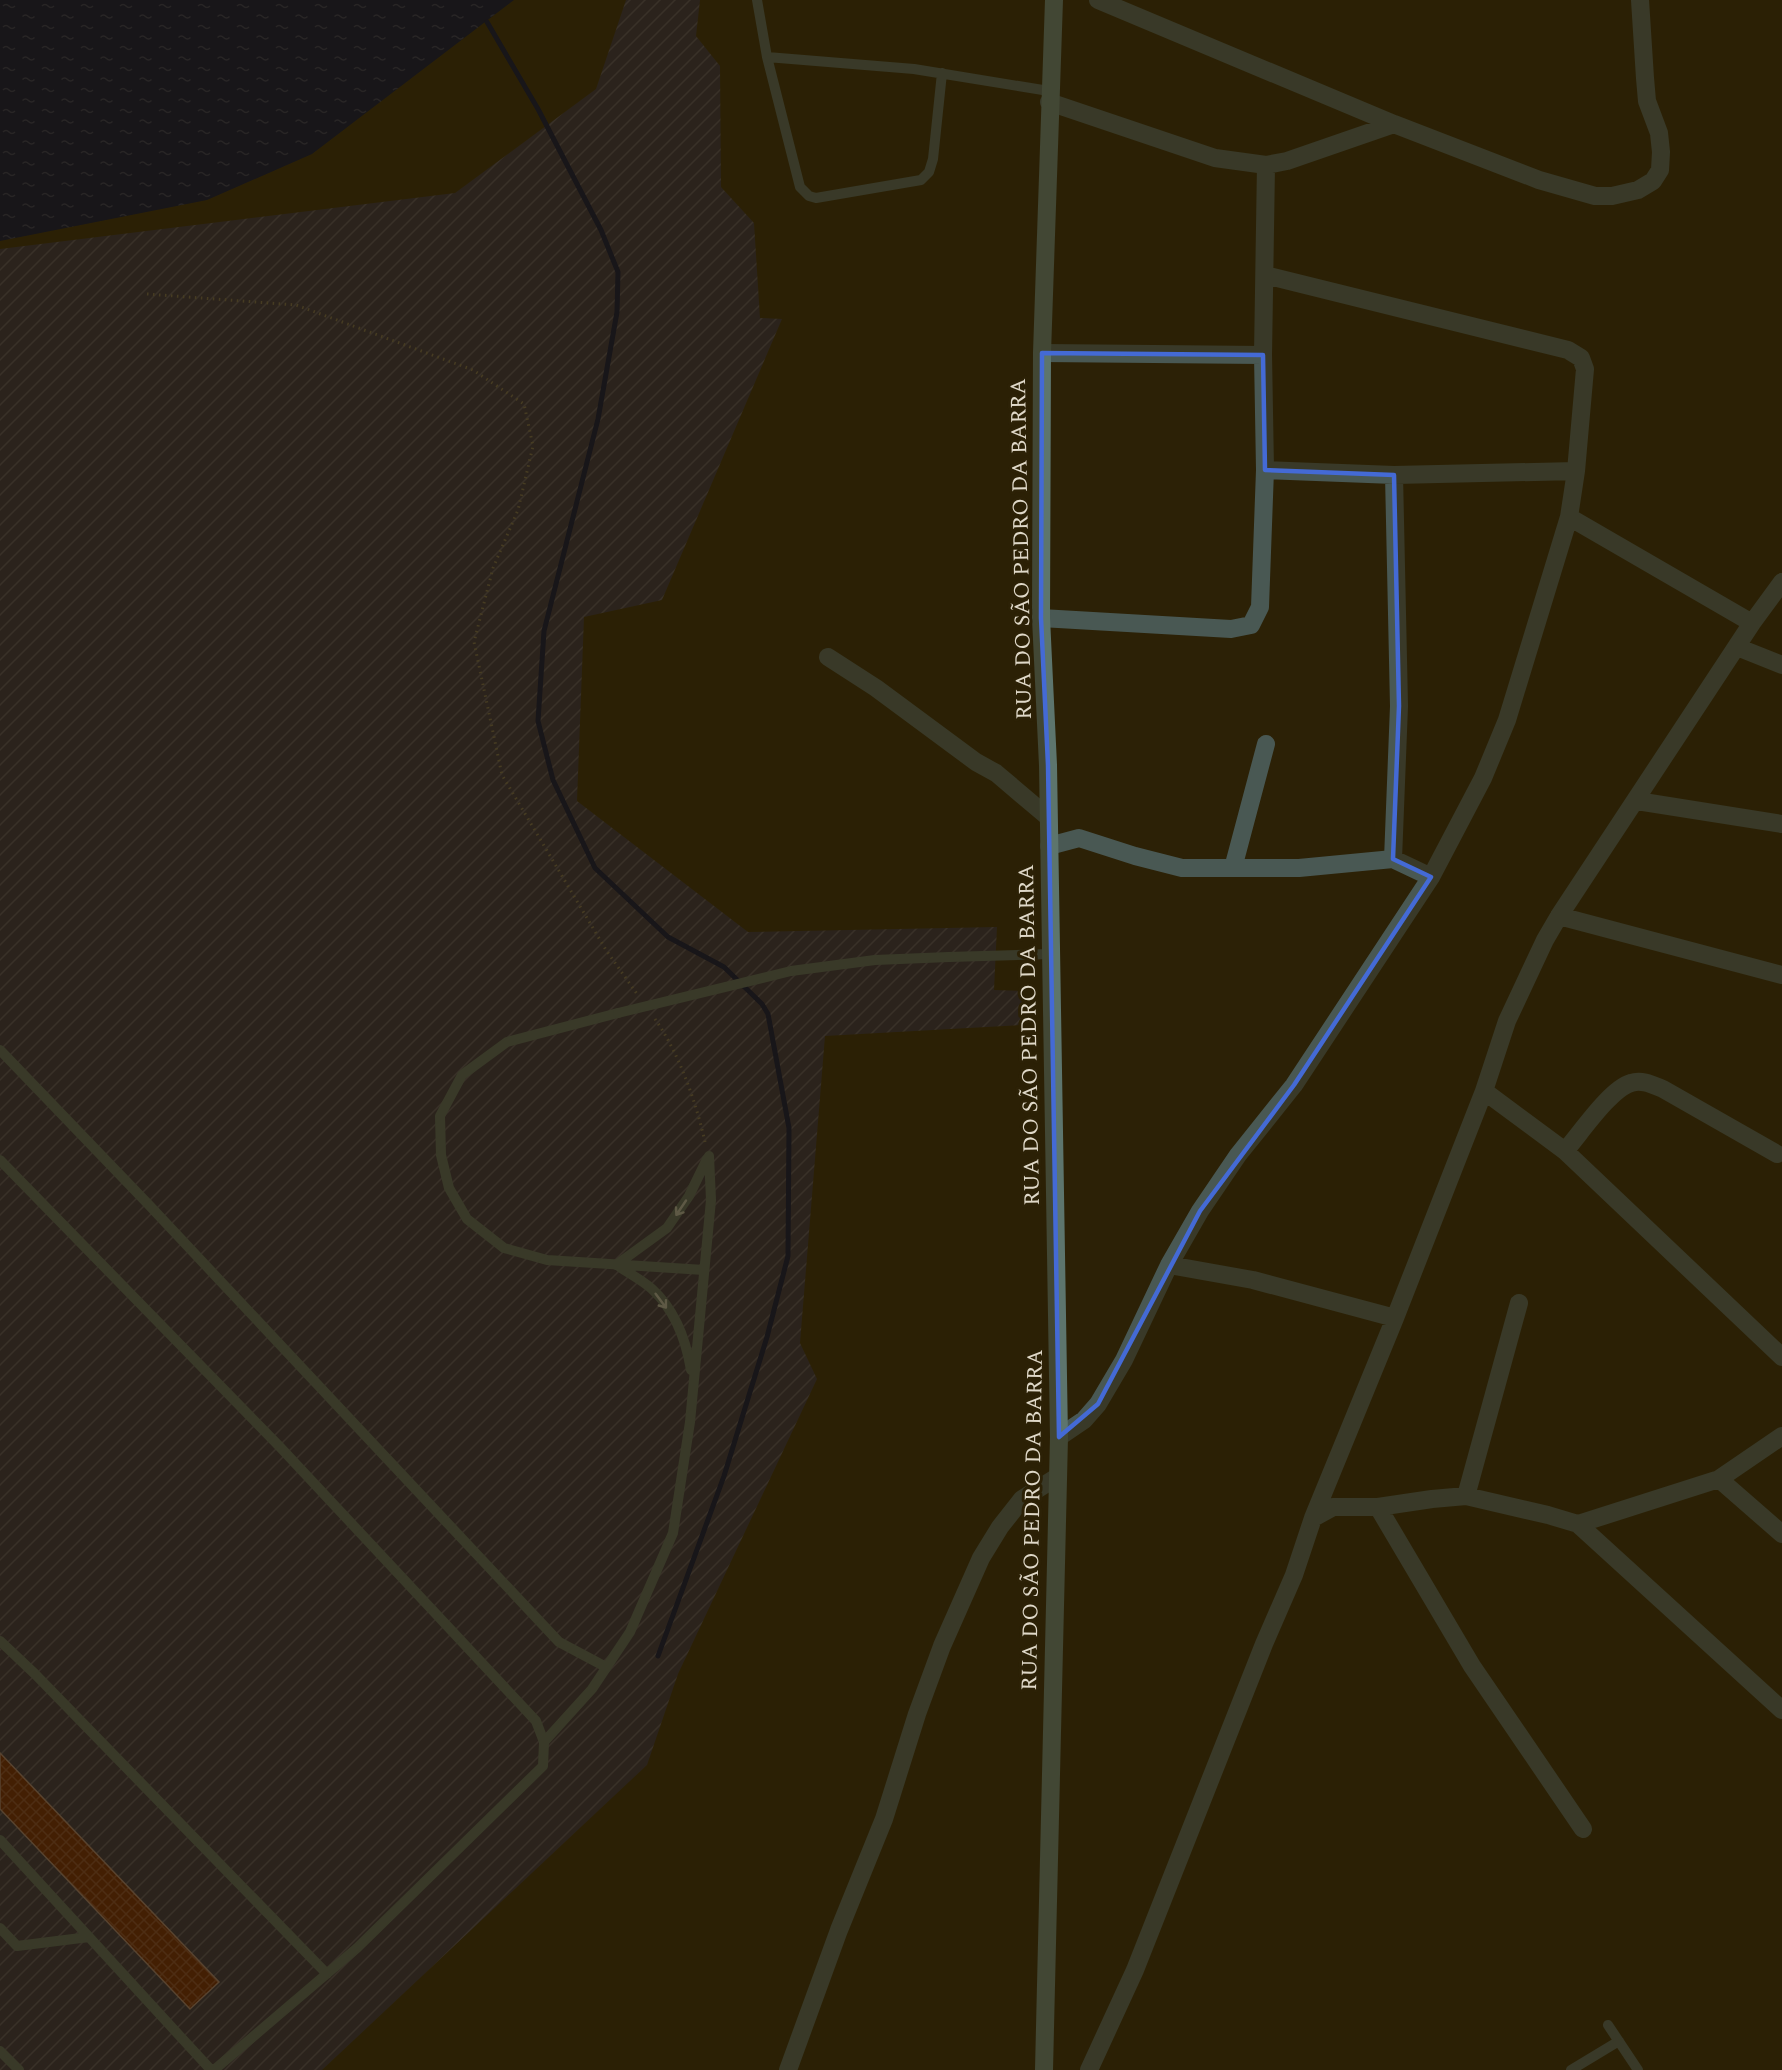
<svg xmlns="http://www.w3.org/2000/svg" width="1782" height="2070" viewBox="0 0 1782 2070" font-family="Spectral,serif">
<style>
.industrial{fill:url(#industrial-furrows)}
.water{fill:url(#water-ripples)}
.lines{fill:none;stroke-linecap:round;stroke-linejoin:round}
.stream{stroke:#000931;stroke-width:5}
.building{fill:url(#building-cross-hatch);stroke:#8e6e63;stroke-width:1.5}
.path{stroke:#675d46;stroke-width:3;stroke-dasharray:1.5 4.5;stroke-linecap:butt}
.lane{stroke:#495853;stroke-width:10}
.street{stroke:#495853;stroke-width:18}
.secondary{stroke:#5d756d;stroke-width:18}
.lane-bridge{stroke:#495853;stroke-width:10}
.oneway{stroke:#9c9e93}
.marked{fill:none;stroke:#446ad5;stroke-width:4.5;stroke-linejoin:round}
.labels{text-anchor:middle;stroke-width:6;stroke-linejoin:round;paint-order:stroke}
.street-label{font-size:22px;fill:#dfd8c8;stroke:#2c2106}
</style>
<defs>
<pattern id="industrial-furrows" width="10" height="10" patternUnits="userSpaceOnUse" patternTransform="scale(1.5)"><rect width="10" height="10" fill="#2c2738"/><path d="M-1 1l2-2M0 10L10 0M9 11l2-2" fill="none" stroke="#4a4653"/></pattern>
<pattern id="water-ripples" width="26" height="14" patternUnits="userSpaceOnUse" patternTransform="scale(1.5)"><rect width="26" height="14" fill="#000931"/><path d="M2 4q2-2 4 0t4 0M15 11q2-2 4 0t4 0" fill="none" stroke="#252c4d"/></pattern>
<pattern id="building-cross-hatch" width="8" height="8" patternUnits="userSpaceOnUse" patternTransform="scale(1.5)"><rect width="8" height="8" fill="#611d02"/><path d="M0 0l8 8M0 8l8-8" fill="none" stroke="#773d25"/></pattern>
</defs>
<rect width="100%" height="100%" fill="#2c2106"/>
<path class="industrial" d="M626 0H700L696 36 720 66 721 187 754 223 760 318 782 319 662 600 584 617 577 801 748 932 997 927 994 990 1024 991 1022 1025 825 1036 800 1343 817 1379 678 1674 647 1765 322 2070H0V249L455 193 596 89Z"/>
<path class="water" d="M0 0H514L312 154 207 200 0 241Z"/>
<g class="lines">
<path class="stream" d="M487 22 538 109 601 230 618 272 617 312 598 419 544 631 538 721 553 780 595 868 668 937 724 967 762 1004 768 1014 789 1128 788 1256 767 1337 724 1476 658 1656"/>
</g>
<path class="building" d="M0 1753 219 1982 190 2009 0 1809Z"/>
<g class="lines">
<path class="path" d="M147 294 296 305 473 370 524 404 533 446 518 510 493 568 474 642 502 775 606 950 637 994
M655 1019C679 1053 696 1102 705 1142"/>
<path class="lane" d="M757 0 767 57 800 187 809 196 816 198 921 180 929 172 933 159 942 73
M767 57 914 69 1049 91
M949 957 1050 954
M618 1013 507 1042 462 1075 440 1116 441 1155 449 1188 467 1219 504 1248 547 1260 704 1270
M0 1050 149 1205 559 1642 606 1667
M0 1160 280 1447 536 1721 544 1742 543 1766 357 1948 214 2070
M616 1265 667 1228 689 1196 707 1159
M617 1265C628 1273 642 1280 652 1289 675 1310 686 1340 691 1370
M0 1641 35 1674 327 1974
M544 1742 592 1689 630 1632 673 1533 690 1422 711 1200 709 1156
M0 1840 211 2070
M0 1928 17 1946 89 1937
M1608 2025 1638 2070
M0 2051 19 2070
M1571 2070 1619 2041"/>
<path class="street" d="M1098 0 1394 124 1539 180 1595 196H1612L1638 190 1653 181 1660 170 1661 152 1659 133 1647 101 1645 78 1640 0
M1049 102 1215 158 1266 165 1287 161 1394 124
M1042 353 1263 355
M1265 470 1394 475 1576 471
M1569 517 1752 623
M1041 618 1231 629 1251 625 1260 607 1265 470 1263 355 1266 165
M1737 647 1782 665
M828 657 876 688 976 762 996 773 1048 817
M1637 801 1782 824
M1049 846 1079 838 1135 856 1182 868H1299L1393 859 1431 877
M1393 859 1399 706 1394 475
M1233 868 1266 744
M1559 916 1782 975
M1484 1091 1565 1151 1782 1357
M1565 1151C1580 1134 1610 1089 1631 1083 1642 1079 1653 1085 1663 1089L1777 1154
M1169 1265 1253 1280 1395 1318
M1059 1437 1084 1420 1098 1404 1124 1360 1169 1265 1200 1211 1238 1155 1294 1085 1431 877 1483 778 1507 720 1569 517 1576 471 1585 369 1581 358 1568 350 1265 275
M1719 1479 1782 1534
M1466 1496 1519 1303
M1378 1507 1472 1666 1583 1829
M1313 1518 1333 1507H1378L1432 1499 1466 1496 1548 1515 1578 1524 1719 1479 1782 1436
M1578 1524 1782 1710
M788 2070 839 1930 884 1819 917 1714 942 1646 981 1558 1000 1527 1022 1499 1057 1477
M1089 2070 1135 1970 1264 1644 1294 1575 1313 1518 1395 1318 1484 1091 1507 1021 1545 940 1559 916 1752 623 1782 582"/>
<path class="secondary" d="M1044 2070 1059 1437 1048 765 1041 618 1042 353 1054 0"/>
<path class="lane-bridge" d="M618 1013 791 971 875 960 949 957"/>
</g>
<defs><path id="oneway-shaft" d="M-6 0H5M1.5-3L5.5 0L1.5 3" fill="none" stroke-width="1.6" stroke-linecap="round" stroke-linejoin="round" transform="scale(1.5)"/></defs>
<g class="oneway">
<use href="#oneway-shaft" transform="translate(681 1208) rotate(124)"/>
<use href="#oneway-shaft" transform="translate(661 1301) rotate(53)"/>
</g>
<path d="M0 0H1782V2070H0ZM1042 353 1263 355 1265 470 1394 475 1399 706 1393 859 1431 877 1294 1085 1200 1211 1098 1404 1059 1437 1048 765 1041 618Z" fill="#2c2106" fill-opacity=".55" fill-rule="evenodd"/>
<path class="marked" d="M1042 353 1263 355 1265 470 1394 475 1399 706 1393 859 1431 877 1294 1085 1200 1211 1098 1404 1059 1437 1048 765 1041 618Z"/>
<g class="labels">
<g class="street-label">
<text transform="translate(1020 549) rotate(-91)" y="8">RUA DO SÃO PEDRO DA BARRA</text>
<text transform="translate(1028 1035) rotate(-91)" y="8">RUA DO SÃO PEDRO DA BARRA</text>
<text transform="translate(1031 1520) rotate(-89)" y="8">RUA DO SÃO PEDRO DA BARRA</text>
</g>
</g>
</svg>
